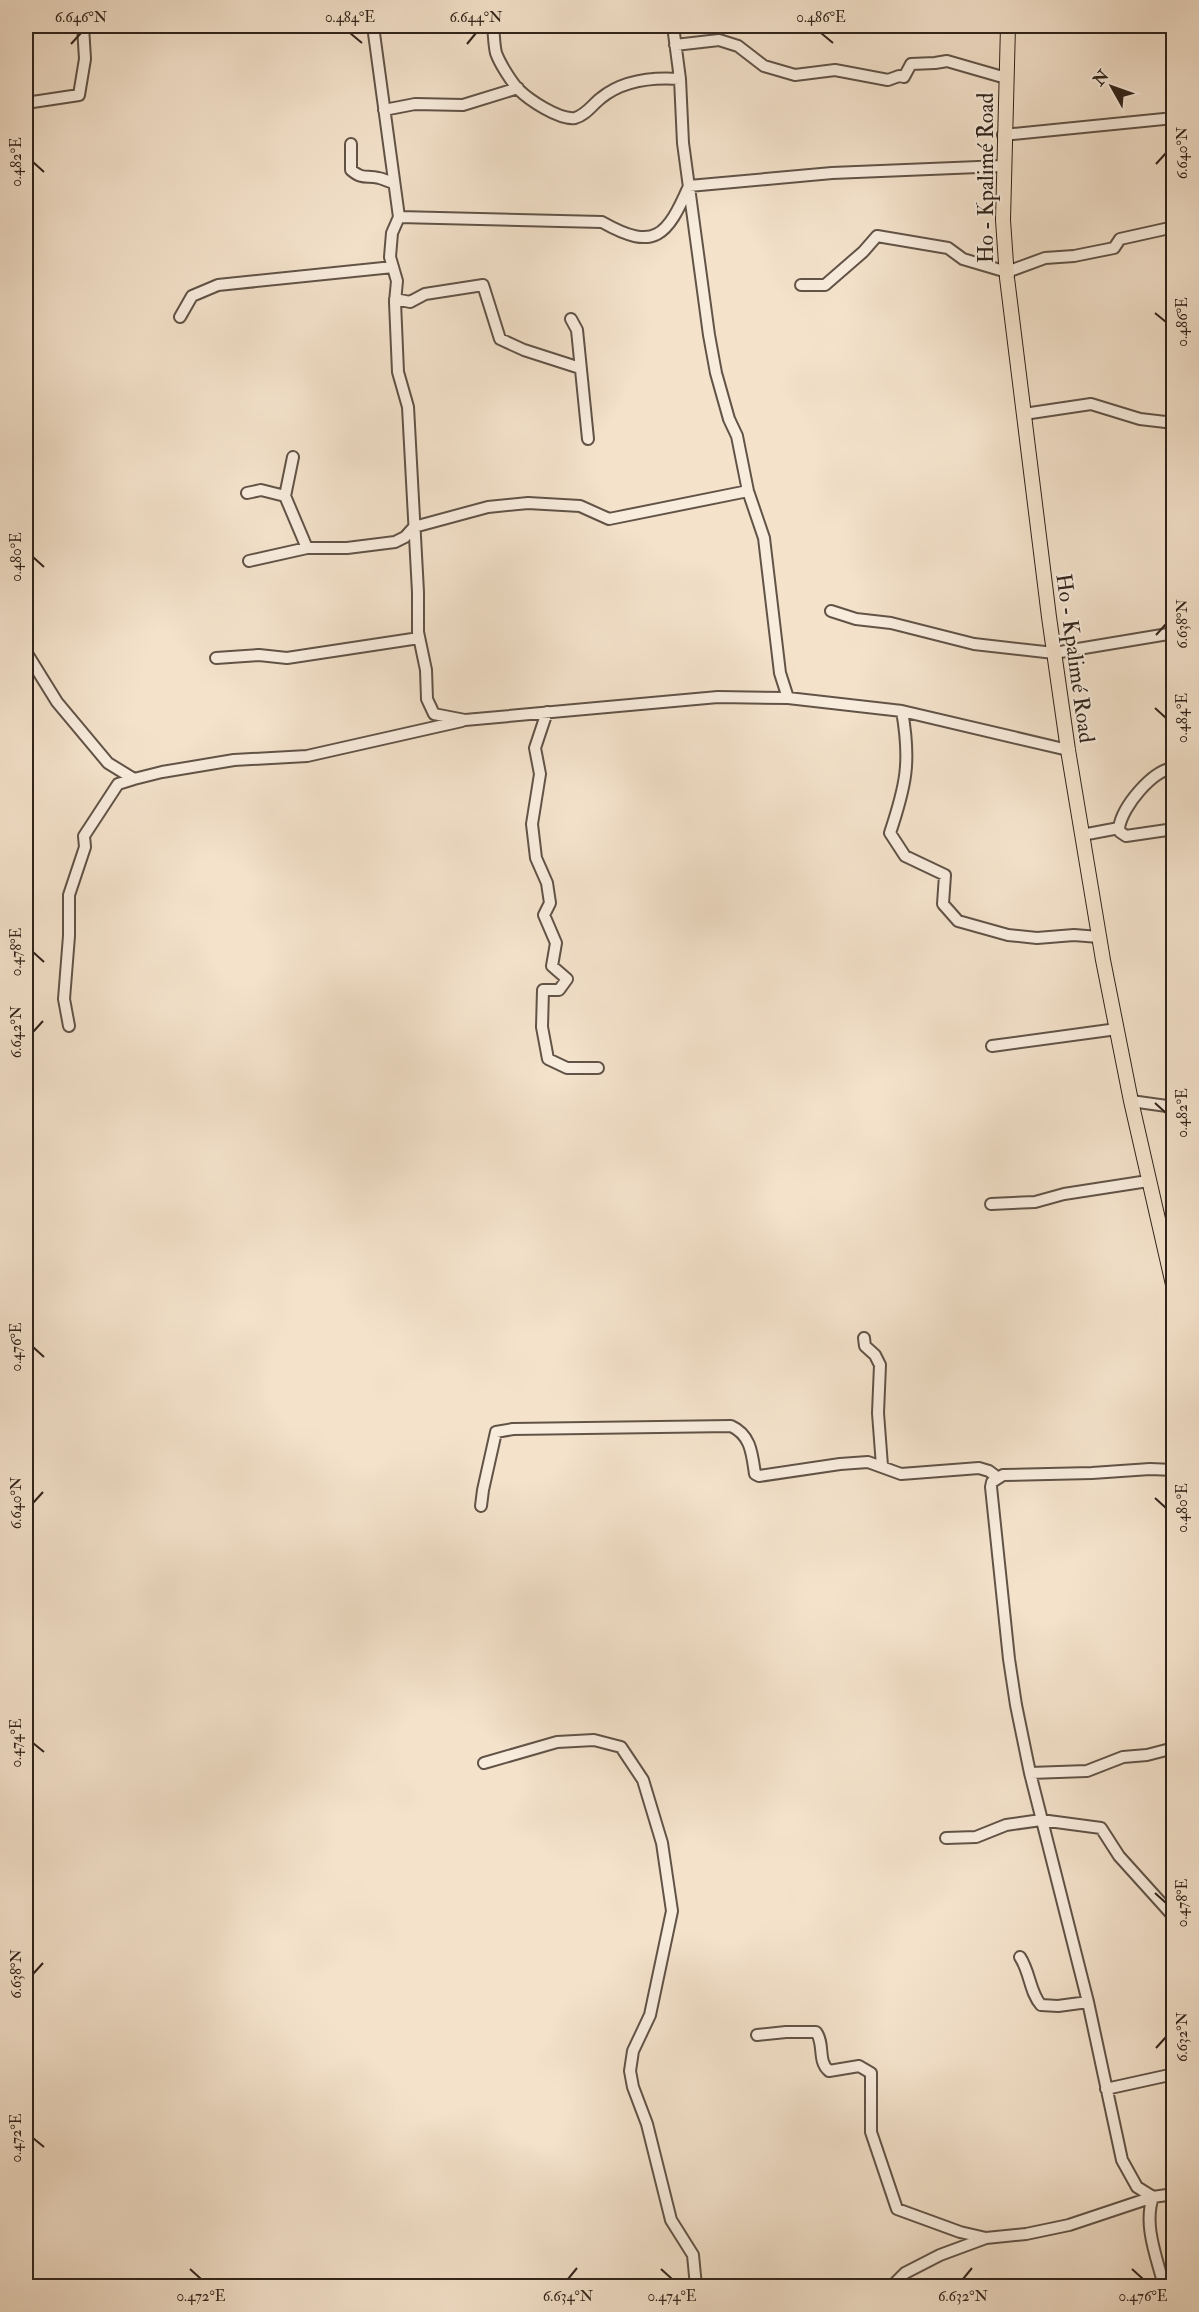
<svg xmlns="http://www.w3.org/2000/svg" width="1199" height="2312" viewBox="0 0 1199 2312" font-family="'IM FELL Double Pica',serif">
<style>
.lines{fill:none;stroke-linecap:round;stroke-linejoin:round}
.minor-casing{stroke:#615347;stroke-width:14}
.major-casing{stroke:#30231b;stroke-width:16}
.minor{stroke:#f8ecdd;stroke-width:10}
.major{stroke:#f4e2cb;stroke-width:14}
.ticks{fill:none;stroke:#30231b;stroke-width:2}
.labels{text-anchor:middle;stroke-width:4.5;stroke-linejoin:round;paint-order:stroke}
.street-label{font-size:22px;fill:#30231b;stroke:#f8ecdd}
.neatline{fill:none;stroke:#30231b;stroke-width:2}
.ticks-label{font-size:15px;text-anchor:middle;fill:#30231b}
</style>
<rect width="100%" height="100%" fill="#f4e2cb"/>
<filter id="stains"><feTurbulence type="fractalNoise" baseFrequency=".00333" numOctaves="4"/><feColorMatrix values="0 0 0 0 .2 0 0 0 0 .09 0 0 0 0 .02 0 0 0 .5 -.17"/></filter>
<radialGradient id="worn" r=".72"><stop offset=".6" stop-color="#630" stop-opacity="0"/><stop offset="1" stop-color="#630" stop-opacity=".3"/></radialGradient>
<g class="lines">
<defs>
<path id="minor" d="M373 26 399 217 392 233 390 257 397 281 395 302 398 372 408 407 418 592V632L426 670 427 699 434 714 465 720 718 697 788 698 902 711 1068 750
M493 26C494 34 494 45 496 53 500 64 511 81 518 89 529 100 559 120 575 118 586 115 592 105 601 98 623 80 652 77 680 79
M673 26 680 79 683 143 709 335 716 373 729 419 737 436 748 491 764 538 780 673 788 698
M675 45 719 40 738 46 764 66 795 75 835 70 888 80 899 76 904 77 911 64 935 63 947 61 1006 78
M26 103 79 95 85 59 83 26
M384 110 415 104 463 105 518 88
M1003 135 1174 118
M351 144V170C363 180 366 175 379 178 384 179 389 182 394 183
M399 217 602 222C655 252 667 236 689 186L832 173 1003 166
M801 285H825L863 252 877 236 948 248 963 259 1007 272 1045 258 1074 256 1114 248 1120 239 1174 227
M395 299 410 302 425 294 483 285 500 339 524 350 580 368
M180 317 192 296 218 285 393 267
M571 319 577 330 588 439
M1024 414 1091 404 1140 419 1174 423
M293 457 285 496 307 548
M247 493 261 490 285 496
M249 561 307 548H347L395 542 405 537 414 527 488 507 528 503 580 506 609 519 748 491
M831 611 856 619 891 623 974 644 1054 653 1174 633
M26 652 57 702 108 763 134 779 162 772 234 760 307 756 462 721
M216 658 259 655 287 658 419 638
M902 711C911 762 906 785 890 833L905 856 945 875 943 904 958 921 1008 935 1037 938 1074 935 1099 937
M547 712 535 748 540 774 532 824 536 858 547 883 550 903 544 915 556 943 552 966 567 979 559 990H543L542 1027 548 1059 567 1068H598
M1119 828C1122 807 1152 770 1174 768
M1082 835 1119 828 1120 832 1126 836 1174 829
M69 1026 64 999 69 936V895L85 847 84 836 118 784 134 779
M992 1046 1117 1029
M1131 1101 1174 1107
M991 1204 1035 1202 1064 1194 1148 1181
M864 1338 865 1346 875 1355 880 1365 878 1413 882 1466
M481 1506 483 1490 496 1432 513 1429 731 1426C751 1435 752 1454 755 1474L759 1476 840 1464 868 1462 901 1474 979 1468 989 1471 997 1477
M484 1763 557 1742 594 1740 621 1747 643 1780 662 1843 672 1911 650 2015 633 2051 630 2071 633 2087 647 2124 671 2220 693 2255 696 2286
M1030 1773 1087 1771 1123 1757 1147 1755 1174 1748
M946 1838 976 1837 1006 1825 1041 1820 1101 1828 1119 1856 1174 1917
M1020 1957C1030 1972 1030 1993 1041 2005L1058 2006 1088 2002
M757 2035 786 2032H816C825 2044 817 2061 829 2071L859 2066 871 2073V2132L897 2209 960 2232 986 2238
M1106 2089 1174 2074
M1153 2197 1137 2187 1122 2160 1088 2002 1030 1773 1016 1705 1009 1659 991 1487 992 1482 1003 1475 1092 1473 1150 1469 1174 1470
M1153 2197C1143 2225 1157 2258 1164 2286
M892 2286 905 2273 940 2255 986 2238 1026 2234 1069 2225 1153 2197 1174 2194"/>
<path id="major" d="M1008 26 1003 220 1007 278 1049 617 1068 750 1103 960 1131 1101 1174 1289"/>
</defs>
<use href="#minor" class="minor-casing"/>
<use href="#major" class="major-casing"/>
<use href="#minor" class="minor"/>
<use href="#major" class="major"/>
</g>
<path class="ticks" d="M350 33 362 43M821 33 833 43M71 44 81 33M467 44 476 33M33 162 44 172M1156 164 1166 153M1155 313 1166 322M33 557 44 567M1156 635 1166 624M1155 708 1166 718M33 952 44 962M33 1032 43 1021M1155 1103 1166 1113M33 1347 44 1357M1155 1498 1166 1508M33 1503 43 1492M33 1743 44 1752M1155 1893 1166 1903M33 1974 43 1963M1156 2048 1166 2037M33 2138 44 2147M190 2269 201 2279M661 2269 672 2279M1132 2269 1143 2279M568 2279 577 2268M963 2279 972 2268"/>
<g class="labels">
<g class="street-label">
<text transform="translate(985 178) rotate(-90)" y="8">Ho - Kpalimé Road</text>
<text transform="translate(1076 658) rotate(82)" y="8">Ho - Kpalimé Road</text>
</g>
</g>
<rect width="1199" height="2312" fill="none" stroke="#f4e2cb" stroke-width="66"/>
<g transform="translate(1112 87) rotate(310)" stroke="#f8ecdd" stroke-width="4.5" paint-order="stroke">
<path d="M0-4.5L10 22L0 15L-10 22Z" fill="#30231b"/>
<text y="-9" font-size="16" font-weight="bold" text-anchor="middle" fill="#30231b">N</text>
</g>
<rect x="33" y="33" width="1133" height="2246" class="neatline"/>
<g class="ticks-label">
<text x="81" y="22">6.646°N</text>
<text x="350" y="22">0.484°E</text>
<text x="476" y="22">6.644°N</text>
<text x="821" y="22">0.486°E</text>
<text transform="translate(1182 153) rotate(-90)" y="5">6.640°N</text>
<text transform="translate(16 162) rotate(-90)" y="5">0.482°E</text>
<text transform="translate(1182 322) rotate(-90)" y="5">0.486°E</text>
<text transform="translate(16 557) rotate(-90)" y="5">0.480°E</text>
<text transform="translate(1182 624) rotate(-90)" y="5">6.638°N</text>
<text transform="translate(1182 718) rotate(-90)" y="5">0.484°E</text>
<text transform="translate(16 952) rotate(-90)" y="5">0.478°E</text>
<text transform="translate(16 1032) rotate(-90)" y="5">6.642°N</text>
<text transform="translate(1182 1113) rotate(-90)" y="5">0.482°E</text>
<text transform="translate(16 1347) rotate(-90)" y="5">0.476°E</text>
<text transform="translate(16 1503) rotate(-90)" y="5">6.640°N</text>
<text transform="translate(1182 1508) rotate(-90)" y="5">0.480°E</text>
<text transform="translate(16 1743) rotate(-90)" y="5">0.474°E</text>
<text transform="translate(1182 1903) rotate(-90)" y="5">0.478°E</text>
<text transform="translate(16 1974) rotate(-90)" y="5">6.638°N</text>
<text transform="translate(1182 2037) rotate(-90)" y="5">6.632°N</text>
<text transform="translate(16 2138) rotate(-90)" y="5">0.472°E</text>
<text x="201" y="2301">0.472°E</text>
<text x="568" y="2301">6.634°N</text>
<text x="672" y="2301">0.474°E</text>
<text x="963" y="2301">6.632°N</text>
<text x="1143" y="2301">0.476°E</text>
</g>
<rect width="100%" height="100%" filter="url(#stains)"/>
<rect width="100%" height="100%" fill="url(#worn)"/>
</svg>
